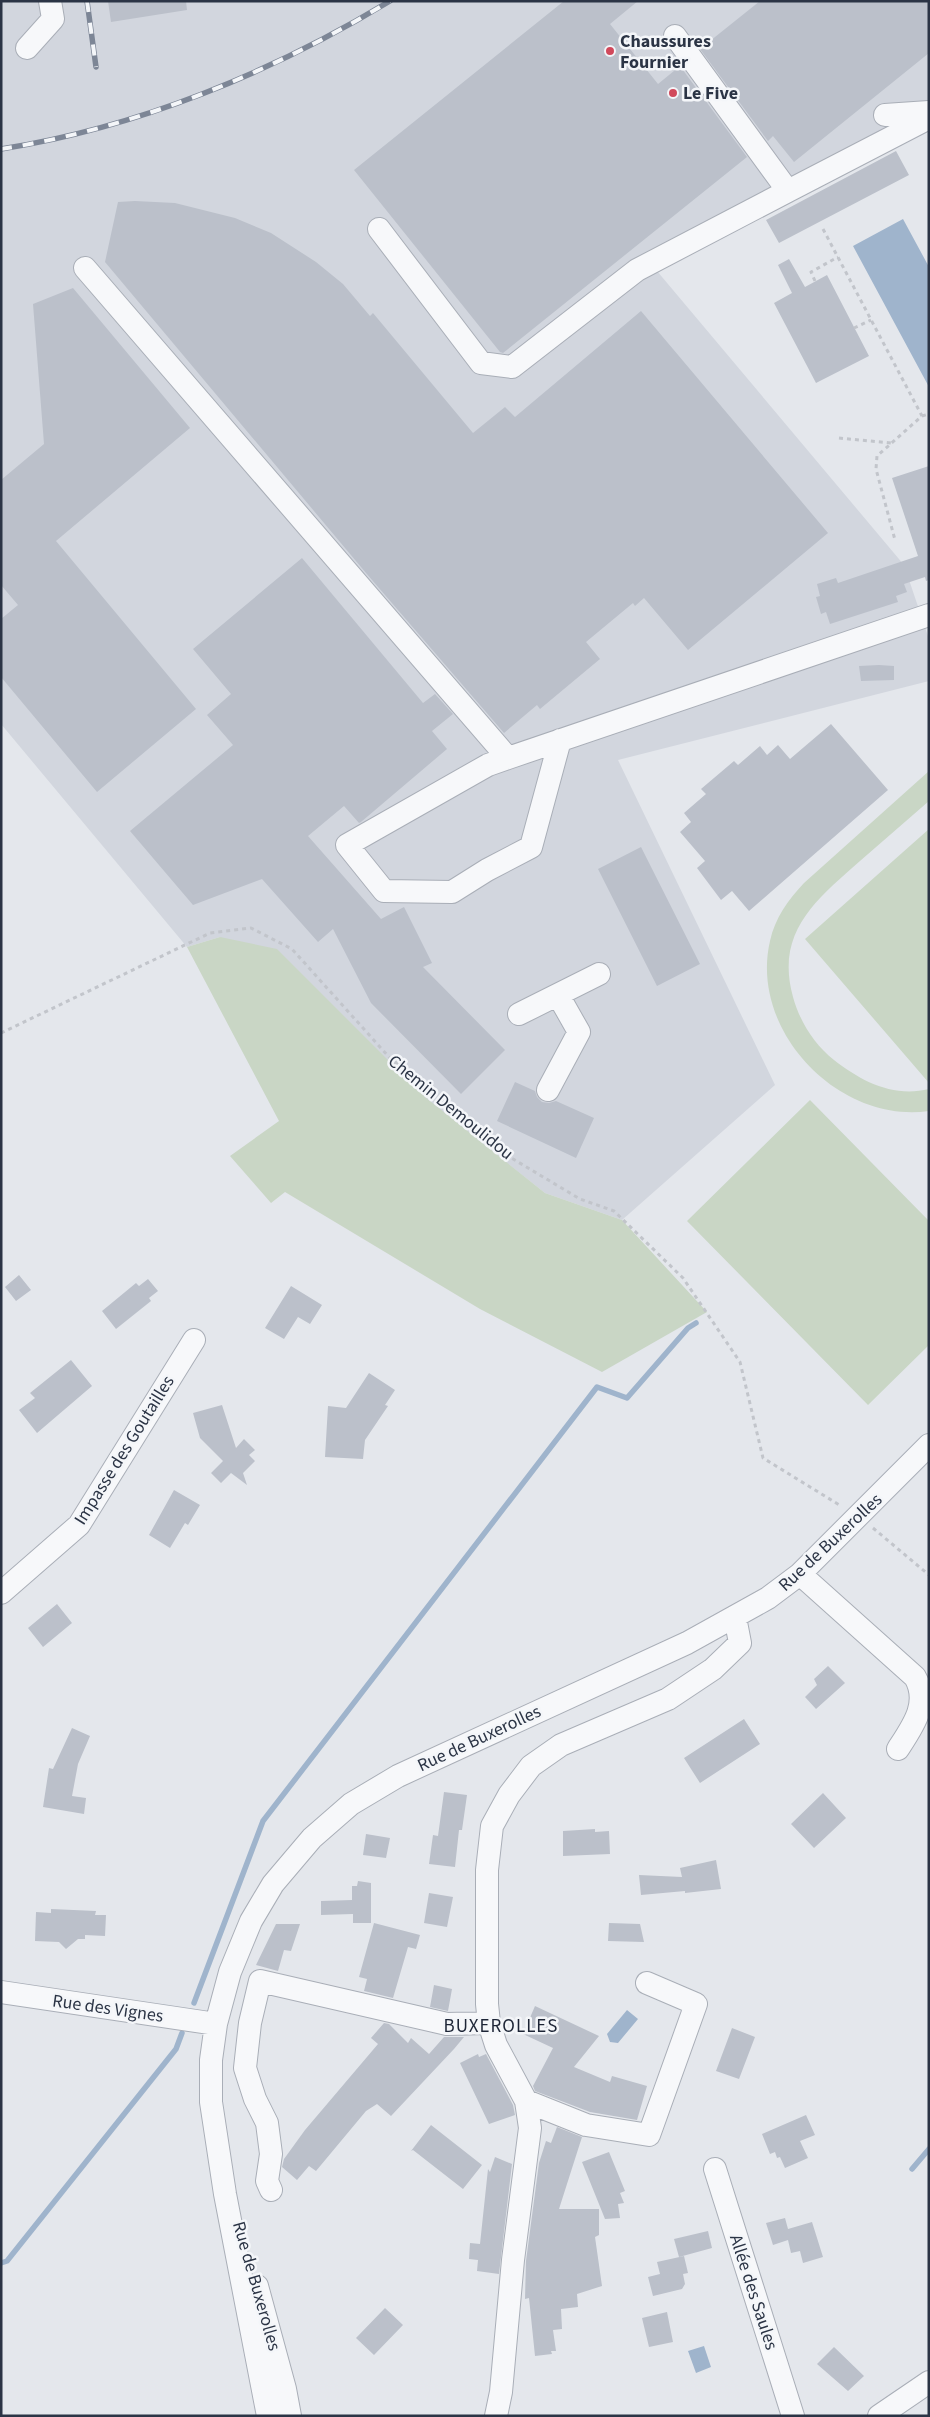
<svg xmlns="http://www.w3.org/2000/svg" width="930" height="2417" viewBox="0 0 930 2417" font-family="'Source Sans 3',sans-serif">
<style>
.built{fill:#d2d6de}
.green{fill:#c9d6c5}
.water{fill:#9fb4cc}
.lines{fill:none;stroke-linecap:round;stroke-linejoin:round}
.stream{stroke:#9fb4cc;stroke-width:5.5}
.building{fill:#bbc0ca}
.minor-casing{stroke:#a9aeb7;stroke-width:24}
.path{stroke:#c2c5cb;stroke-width:3;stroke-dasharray:4 4;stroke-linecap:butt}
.minor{stroke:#f7f8fa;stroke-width:22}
.rail-casing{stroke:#7d8696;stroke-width:5.5}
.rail{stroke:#f4f6f9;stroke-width:4;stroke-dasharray:11;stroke-linecap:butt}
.poi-dot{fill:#d1495b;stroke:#f4f6f9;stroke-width:2}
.labels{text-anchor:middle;stroke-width:5;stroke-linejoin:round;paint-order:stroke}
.poi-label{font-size:18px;font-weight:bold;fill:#2b3445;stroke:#f4f6f9;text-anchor:start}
.street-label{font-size:18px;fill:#2b3445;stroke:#f4f6f9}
.neighbourhood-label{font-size:19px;letter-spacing:1px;fill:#1d2536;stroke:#f4f6f9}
</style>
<rect width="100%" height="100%" fill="#e4e7ec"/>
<path class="built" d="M1 1H929V128L657 271 904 565 929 639V681L618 760 775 1085 622 1220 545 1193 220 937 187 947 1 724Z"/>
<path class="green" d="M929 771V801C906 821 883 841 860 861 816 900 775 932 793 997 800 1022 814 1044 834 1060 861 1081 893 1098 929 1089V1111C839 1124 749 1031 770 941 775 918 788 900 804 883Z
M929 829V1083L805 939Z
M220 937 277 949 425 1097 545 1193 622 1220 707 1312 602 1372 480 1309 285 1192 271 1203 230 1156 279 1121 187 947Z
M810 1100 929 1221V1345L868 1405 687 1221Z"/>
<path class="water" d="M903 219 929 267V387L853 246Z
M627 2010 638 2019 618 2043 610 2042 607 2034Z
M704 2346 711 2367 696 2373 688 2351Z"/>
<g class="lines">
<path class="stream" d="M194 2003 263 1821 597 1387 627 1398 688 1328 696 1323
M912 2169 929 2149
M1 2263 7 2261 176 2049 182 2033"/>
</g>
<path class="building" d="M108 1H186L187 10 111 22Z
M564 1H638L610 24 658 84 680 66 747 157 503 353 500 352 354 170Z
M760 1H929V53L794 162 773 136 768 141 700 49Z
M896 151 909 175 779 243 766 220Z
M135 201 175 203 235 218 271 233 316 262 343 284 370 316 373 313 473 433 505 407 515 417 641 311 828 533 688 650 644 598 635 606 633 603 586 642 600 659 540 709 537 705 504 733 366 573 105 262 118 202Z
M789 259 805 287 827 275 869 356 816 383 774 303 792 293 778 265Z
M73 288 190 428 56 541 196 709 97 792 1 677V619L18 605 1 585V480L44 444 33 304Z
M929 466V580L926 581 925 577 904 584 907 592 896 596 898 602 830 624 826 612 821 614 816 597 820 596 817 584 836 578 838 583 918 556 892 478Z
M302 558 423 703 435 694 453 714 432 731 447 749 361 822 359 823 344 806 308 836 381 919 404 907 432 963 423 967 505 1050 461 1094 371 1003 333 929 318 942 262 879 193 905 130 831 233 745 207 715 231 694 193 649Z
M879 665 894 666V680L861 681 859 666Z
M831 724 888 790 749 911 732 891 721 900 697 868 705 861 680 832 691 822 684 813 706 794 701 789 734 761 738 765 760 746 767 755 778 745 790 759Z
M641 847 700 964 657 986 598 869Z
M515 1082 535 1091 537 1097 542 1102 549 1103 556 1101 594 1118 576 1158 497 1121Z
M19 1275 31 1290 16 1301 5 1287Z
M148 1279 158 1291 149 1298 151 1301 116 1329 102 1311 136 1283 139 1286Z
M291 1286 322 1305 310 1324 298 1317 284 1339 265 1328Z
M71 1360 92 1386 37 1433 19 1410 35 1398 30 1393Z
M369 1373 395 1390 385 1405 388 1406 365 1440 363 1459 325 1457 328 1406 346 1408Z
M222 1405 236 1448 244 1439 255 1450 249 1455 255 1461 243 1473 247 1485 231 1473 221 1483 211 1473 223 1461 200 1438 193 1413Z
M174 1490 200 1505 188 1525 185 1523 170 1548 149 1535Z
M57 1604 72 1623 43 1647 28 1628Z
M828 1666 845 1683 816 1709 805 1697 817 1685 814 1679Z
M744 1719 760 1744 700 1783 684 1758Z
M72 1728 90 1736 78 1764 72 1796 86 1798 84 1814 43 1807 49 1768 53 1769Z
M444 1792 467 1795 462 1830H459L455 1867 429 1864 433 1835 438 1836Z
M823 1793 846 1818 814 1848 791 1824Z
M595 1829V1832L609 1831 610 1854 563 1856V1831Z
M366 1834 390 1838 386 1858 363 1855Z
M716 1860 721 1889 685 1893V1891L641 1895 639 1875 682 1877 680 1868Z
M358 1881 371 1883V1923H353V1914L321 1915V1901L352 1900V1886H357Z
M429 1893 453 1897 447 1927 424 1923Z
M51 1909 96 1911 95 1915H106L105 1936 85 1935V1939H78L66 1949 59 1942 35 1941 36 1912 51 1913Z
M374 1923 420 1935 416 1949 408 1947 393 1998 364 1991 367 1979 359 1977Z
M609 1923 640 1924 644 1942 608 1941Z
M276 1924H300L291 1951 284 1950 278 1971 256 1965Z
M434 1985 452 1989 448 2011 430 2007Z
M535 2006 599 2036 574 2067 610 2082 612 2076 647 2086 637 2120 590 2112 535 2091 533 2086 553 2048 523 2034Z
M384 2023 389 2024 408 2043 411 2038 429 2054 444 2037H464L454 2049 391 2116 377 2104 366 2111 316 2171 309 2166 297 2180 282 2167 284 2159 305 2130 378 2044 371 2038Z
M732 2028 755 2037 739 2079 716 2071Z
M478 2054 479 2057 486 2054 513 2105 515 2115 489 2124 460 2063Z
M806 2115 815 2135 800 2141 808 2158 785 2168 780 2157 777 2158 775 2152 770 2154 762 2134Z
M431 2125 482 2165 463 2189 413 2150 411 2151Z
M557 2127 582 2137 559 2209H599V2235L595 2237 602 2286 577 2294 578 2307 561 2309 562 2329 553 2330 556 2351H551L552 2354 535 2356 529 2298 525 2299 526 2261 539 2163 546 2141 551 2143Z
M609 2152 625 2191 620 2193 624 2203 618 2204 620 2218 605 2219 582 2162Z
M495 2157 512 2164 499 2274 477 2271 478 2260 469 2259 470 2243 480 2244 488 2169 490 2172Z
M785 2218 788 2229 812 2222 823 2257 803 2263 800 2251 791 2253 788 2240 773 2245 766 2223Z
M708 2231 712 2248 679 2257 674 2239Z
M684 2256 688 2273 683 2274 685 2284 682 2289 653 2296 648 2277 660 2274 657 2262Z
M385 2308 403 2325 374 2355 356 2338Z
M667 2312 673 2342 649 2347 642 2318Z
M834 2347 864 2376 848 2391 817 2364Z"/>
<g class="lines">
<defs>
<path id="minor" d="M27 48 53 19 50 1
M885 115 929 112
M788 191 929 118
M379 229 481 363 512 367 637 270 788 191 675 36
M85 268 508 758
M560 740 531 847 487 870 452 892 384 891 347 845 488 765 508 758 929 615
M519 1014 599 974
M548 1090 579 1032 558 995
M800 1574 915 1677C930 1703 913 1726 898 1749
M1 1593 79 1525 194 1340
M1 1992 216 2024
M526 2101 586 2125 649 2135 696 2004 647 1983
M715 2169 793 2416
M271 2190 267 2181 271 2154 267 2123 255 2099 245 2068 250 2023 260 1981 447 2024 489 2023
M257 2286 285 2389 290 2416
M268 2416 225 2194 211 2102V2060L216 2024 230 1972 251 1921 273 1884 312 1838 351 1804 398 1776 687 1643 768 1598 800 1574 929 1445
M496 2416 501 2392 513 2260 530 2128 526 2101 496 2045 489 2023 487 2004V1870L492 1826 509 1795 531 1766 561 1745 668 1699 713 1669 740 1643 735 1617
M879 2416 929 2382"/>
</defs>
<use href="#minor" class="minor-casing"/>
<path class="path" d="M823 229 922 416 877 456 876 469 895 540
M815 281 811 272 838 257
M854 328 871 320
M922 416 929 414
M839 438 891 443
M1 1033 210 933 251 928 292 949 389 1057 503 1153 580 1199 614 1211 683 1278 740 1362 763 1458 841 1506
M873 1528 929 1575"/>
<use href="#minor" class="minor"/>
<defs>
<path id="rail" d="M87 1 96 67
M1 149C137 128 273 72 390 1"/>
</defs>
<use href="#rail" class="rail-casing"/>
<use href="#rail" class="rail"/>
</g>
<g class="poi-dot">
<circle cx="610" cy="51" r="5"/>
<circle cx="673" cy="93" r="5"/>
</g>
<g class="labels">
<g class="poi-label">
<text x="620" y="47">Chaussures<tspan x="620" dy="21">Fournier</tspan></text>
<text x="683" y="99">Le Five</text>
</g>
<g class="street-label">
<text transform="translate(451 1107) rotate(39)" y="6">Chemin Demoulidou</text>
<text transform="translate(124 1450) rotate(-58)" y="6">Impasse des Goutailles</text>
<text transform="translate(830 1542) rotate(-43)" y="6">Rue de Buxerolles</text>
<text transform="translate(479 1738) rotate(-25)" y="6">Rue de Buxerolles</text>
<text transform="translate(108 2008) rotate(8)" y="6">Rue des Vignes</text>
<text transform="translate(257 2286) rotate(74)" y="6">Rue de Buxerolles</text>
<text transform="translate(754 2292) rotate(72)" y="6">Allée des Saules</text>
</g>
<g class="neighbourhood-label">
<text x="501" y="2032">BUXEROLLES</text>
</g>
</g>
<rect width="930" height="2417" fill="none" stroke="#2b3445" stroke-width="5"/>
</svg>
